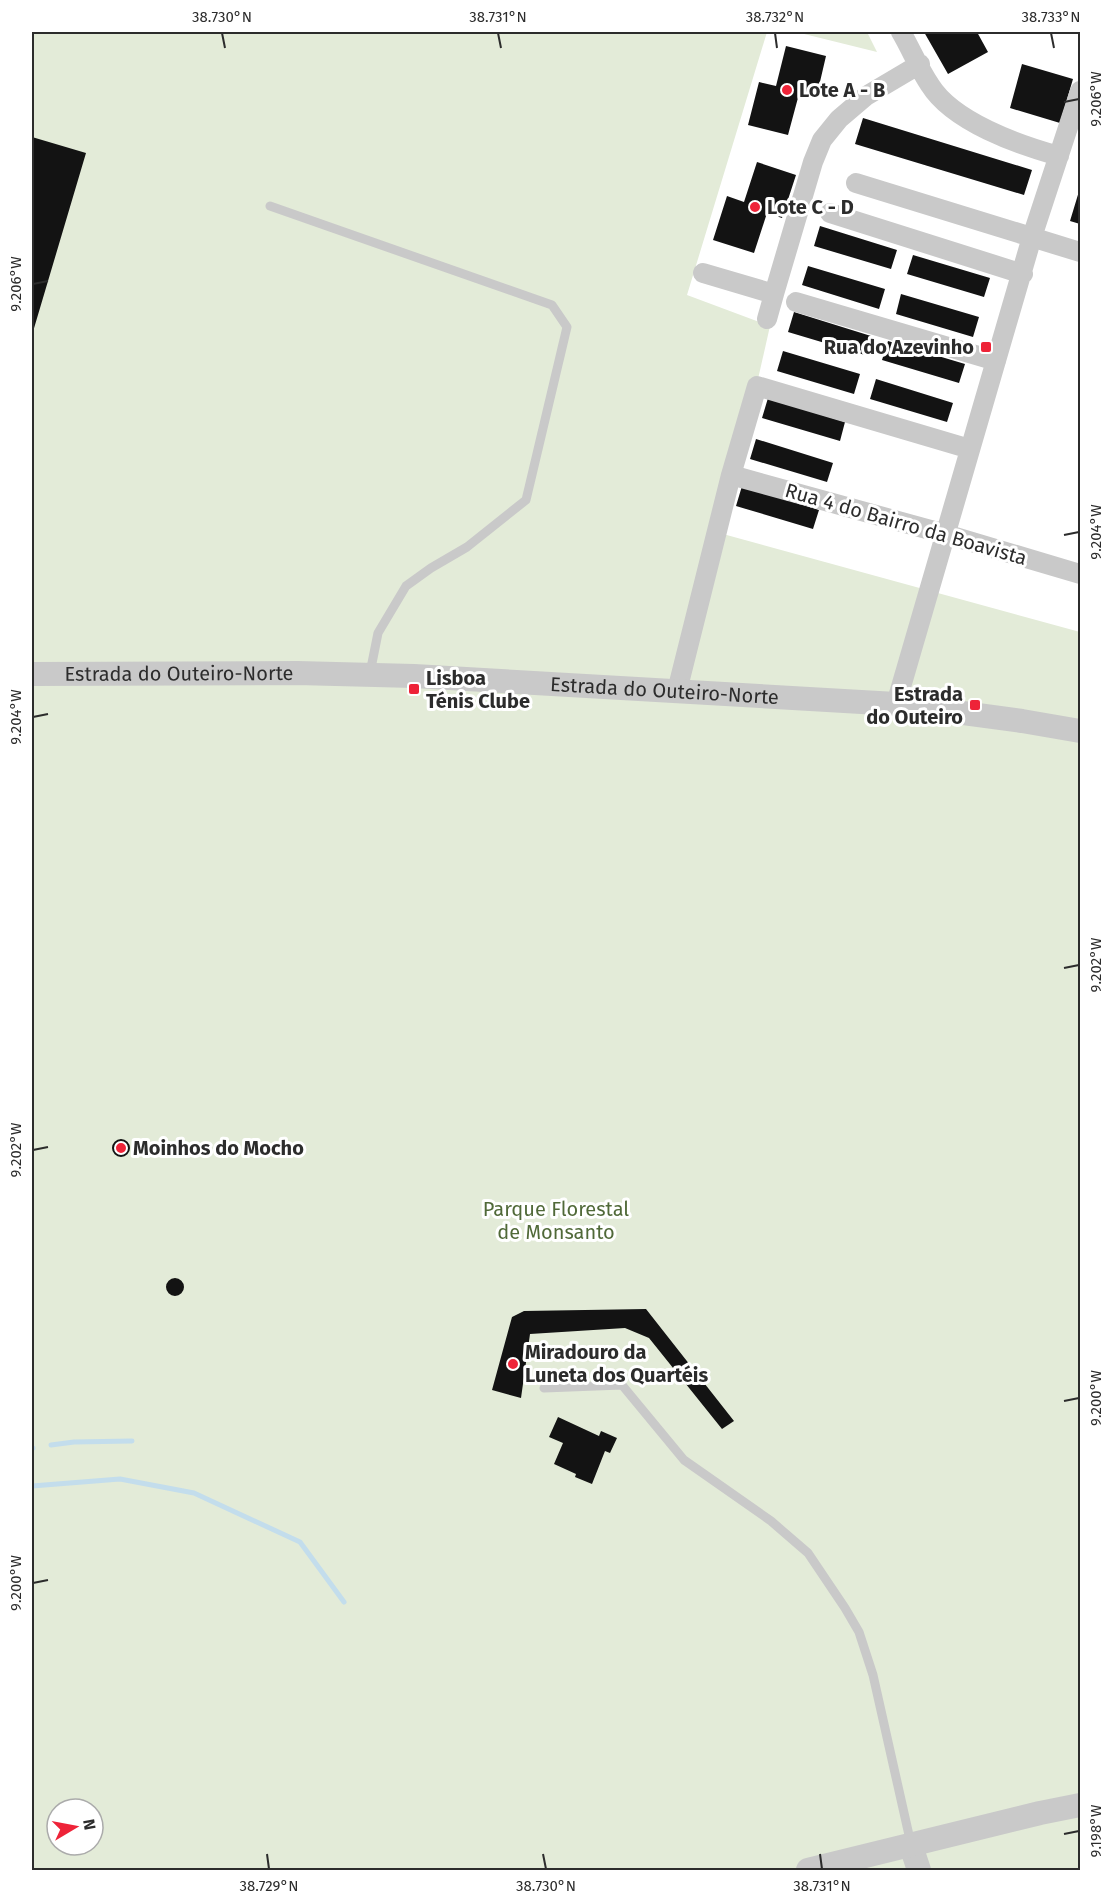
<svg xmlns="http://www.w3.org/2000/svg" width="1112" height="1902" viewBox="0 0 1112 1902" font-family="'Fira Sans',sans-serif">
<style>
.green{fill:#e3ebd8;fill-rule:evenodd}
.lines{fill:none;stroke-linecap:round;stroke-linejoin:round}
.stream{stroke:#c3ddec;stroke-width:5}
.building{fill:#131313}
.service{stroke:#c9c9c9;stroke-width:9}
.minor{stroke:#c9c9c9;stroke-width:20}
.tertiary{stroke:#c9c9c9;stroke-width:24}
.ticks{fill:none;stroke:#2c2c2c;stroke-width:2}
.poi-dot{fill:#ee2338;stroke:#fff;stroke-width:2}
.labels{text-anchor:middle;stroke-width:6;stroke-linejoin:round;paint-order:stroke}
.poi-label{font-size:20px;font-weight:bold;fill:#2c2c2c;stroke:#fff;text-anchor:start}
.street-label{font-size:20px;fill:#2c2c2c;stroke:#fff}
.park-label{font-size:20px;fill:#506938;stroke:#fff}
.neatline{fill:none;stroke:#2c2c2c;stroke-width:2}
.ticks-label{font-size:15px;text-anchor:middle;fill:#2c2c2c}
</style>
<rect width="100%" height="100%" fill="#fff"/>
<path class="green" d="M32 32H767L687 295 770 326 723 534 1080 632V1870H32ZM57 1809H93V1845H57Z
M796 32H867L877 52Z"/>
<g class="lines">
<path class="stream" d="M51 1445 74 1442 132 1441
M32 1448H33
M32 1486 120 1479 194 1493 300 1542 344 1602"/>
</g>
<path class="building" d="M924 32H977L988 52 948 74Z
M786 46 826 56 816 99 799 94 788 135 748 125 759 82 776 86Z
M1022 64 1073 79 1060 123 1010 108Z
M863 118 1032 170 1024 195 855 144Z
M32 137 86 153 32 335Z
M757 162 796 175 782 218 767 213 754 253 713 240 727 196 744 202Z
M1080 188V224L1070 221Z
M820 226 897 250 891 269 814 246Z
M913 255 990 278 984 297 907 274Z
M808 266 885 289 879 309 802 285Z
M901 294 979 317 973 337 896 314Z
M794 312 871 336 865 355 788 332Z
M888 341 965 364 959 383 882 360Z
M783 351 860 374 854 394 777 371Z
M876 379 953 403 947 422 870 399Z
M768 398 845 422 840 441 762 418Z
M756 439 833 463 827 482 750 459Z
M742 486 819 510 813 529 736 506Z
M112 1148a9 9 0 1 1 18 0a9 9 0 1 1-18 0Z
M166 1287a9 9 0 1 1 18 0a9 9 0 1 1-18 0Z
M646 1309 734 1421 722 1429 649 1338 625 1328 530 1334 521 1398 492 1390 512 1317 524 1311Z
M558 1417 599 1436 601 1431 617 1438 610 1453 605 1451 592 1484 575 1477 576 1474 554 1464 563 1443 549 1437Z"/>
<g class="lines">
<path class="service" d="M270 206 552 305 567 327 526 500 467 547 431 568 406 586 378 633 370 673
M544 1388 622 1385 684 1460 771 1521 808 1553 845 1608 859 1632 873 1675 911 1844"/>
<path class="minor" d="M901 32C911 49 919 69 930 85 953 122 1019 145 1059 156
M856 183 1080 252
M830 213 1023 274
M703 273 774 294 813 162 822 140 839 119 866 96 920 64
M796 302 996 361
M767 319 774 294
M731 475 945 534 1080 574
M677 691 731 475 757 386 970 449
M896 704 1032 237 1080 91"/>
<g class="tertiary">
<path id="s1" d="M32 674 297 673 414 676 896 704 1022 721 1080 731"/>
<path d="M911 1846 919 1870"/>
<path d="M808 1870 1040 1813 1080 1805"/>
</g>
</g>
<path class="ticks" d="M222 33 225 48M498 33 501 48M775 33 777 48M1051 33 1054 48M1064 102 1079 99M33 284 48 281M1064 535 1079 532M33 717 48 714M1064 968 1079 965M33 1150 48 1147M1064 1401 1079 1398M33 1583 48 1580M1064 1834 1079 1831M267 1854 269 1869M543 1854 546 1869M820 1854 822 1869"/>
<g class="poi-dot">
<circle cx="787" cy="90" r="6"/>
<circle cx="755" cy="207" r="6"/>
<rect x="980" y="341" width="12" height="12" rx="3"/>
<rect x="408" y="683" width="12" height="12" rx="3"/>
<rect x="969" y="699" width="12" height="12" rx="3"/>
<circle cx="121" cy="1148" r="6"/>
<circle cx="513" cy="1364" r="6"/>
</g>
<g class="labels">
<g class="poi-label">
<text x="799" y="97">Lote A - B</text>
<text x="767" y="214">Lote C - D</text>
<text x="974" y="354" text-anchor="end">Rua do Azevinho</text>
<text x="426" y="685">Lisboa<tspan x="426" dy="23">Ténis Clube</tspan></text>
<text x="963" y="701" text-anchor="end">Estrada<tspan x="963" dy="23">do Outeiro</tspan></text>
<text x="133" y="1155">Moinhos do Mocho</text>
<text x="525" y="1359">Miradouro da<tspan x="525" dy="23">Luneta dos Quartéis</tspan></text>
</g>
<g class="street-label">
<text transform="translate(906 524) rotate(16)" y="7">Rua 4 do Bairro da Boavista</text>
<text dy="7" stroke="none"><textPath href="#s1" startOffset="147">Estrada do Outeiro-Norte</textPath></text>
<text dy="7" stroke="none"><textPath href="#s1" startOffset="633">Estrada do Outeiro-Norte</textPath></text>
</g>
<g class="park-label">
<text x="556" y="1216">Parque Florestal<tspan x="556" dy="23">de Monsanto</tspan></text>
</g>
</g>
<rect width="1112" height="1902" fill="none" stroke="#ffffff" stroke-width="66"/>
<g transform="translate(75 1827) rotate(80)"><circle r="28" fill="#ffffff" stroke="#ababab" stroke-width="1.5"/>
<path d="M0-4.5L10 22L0 15L-10 22Z" fill="#ee2338"/>
<text y="-9" font-size="16" font-weight="bold" text-anchor="middle" fill="#2c2c2c">N</text>
</g>
<rect x="33" y="33" width="1046" height="1836" class="neatline"/>
<g class="ticks-label">
<text x="222" y="22">38.730°N</text>
<text x="498" y="22">38.731°N</text>
<text x="775" y="22">38.732°N</text>
<text x="1051" y="22">38.733°N</text>
<text transform="translate(1096 99) rotate(-90)" y="5">9.206°W</text>
<text transform="translate(16 284) rotate(-90)" y="5">9.206°W</text>
<text transform="translate(1096 532) rotate(-90)" y="5">9.204°W</text>
<text transform="translate(16 717) rotate(-90)" y="5">9.204°W</text>
<text transform="translate(1096 965) rotate(-90)" y="5">9.202°W</text>
<text transform="translate(16 1150) rotate(-90)" y="5">9.202°W</text>
<text transform="translate(1096 1398) rotate(-90)" y="5">9.200°W</text>
<text transform="translate(16 1583) rotate(-90)" y="5">9.200°W</text>
<text transform="translate(1096 1831) rotate(-90)" y="5">9.198°W</text>
<text x="269" y="1891">38.729°N</text>
<text x="546" y="1891">38.730°N</text>
<text x="822" y="1891">38.731°N</text>
</g>
</svg>
